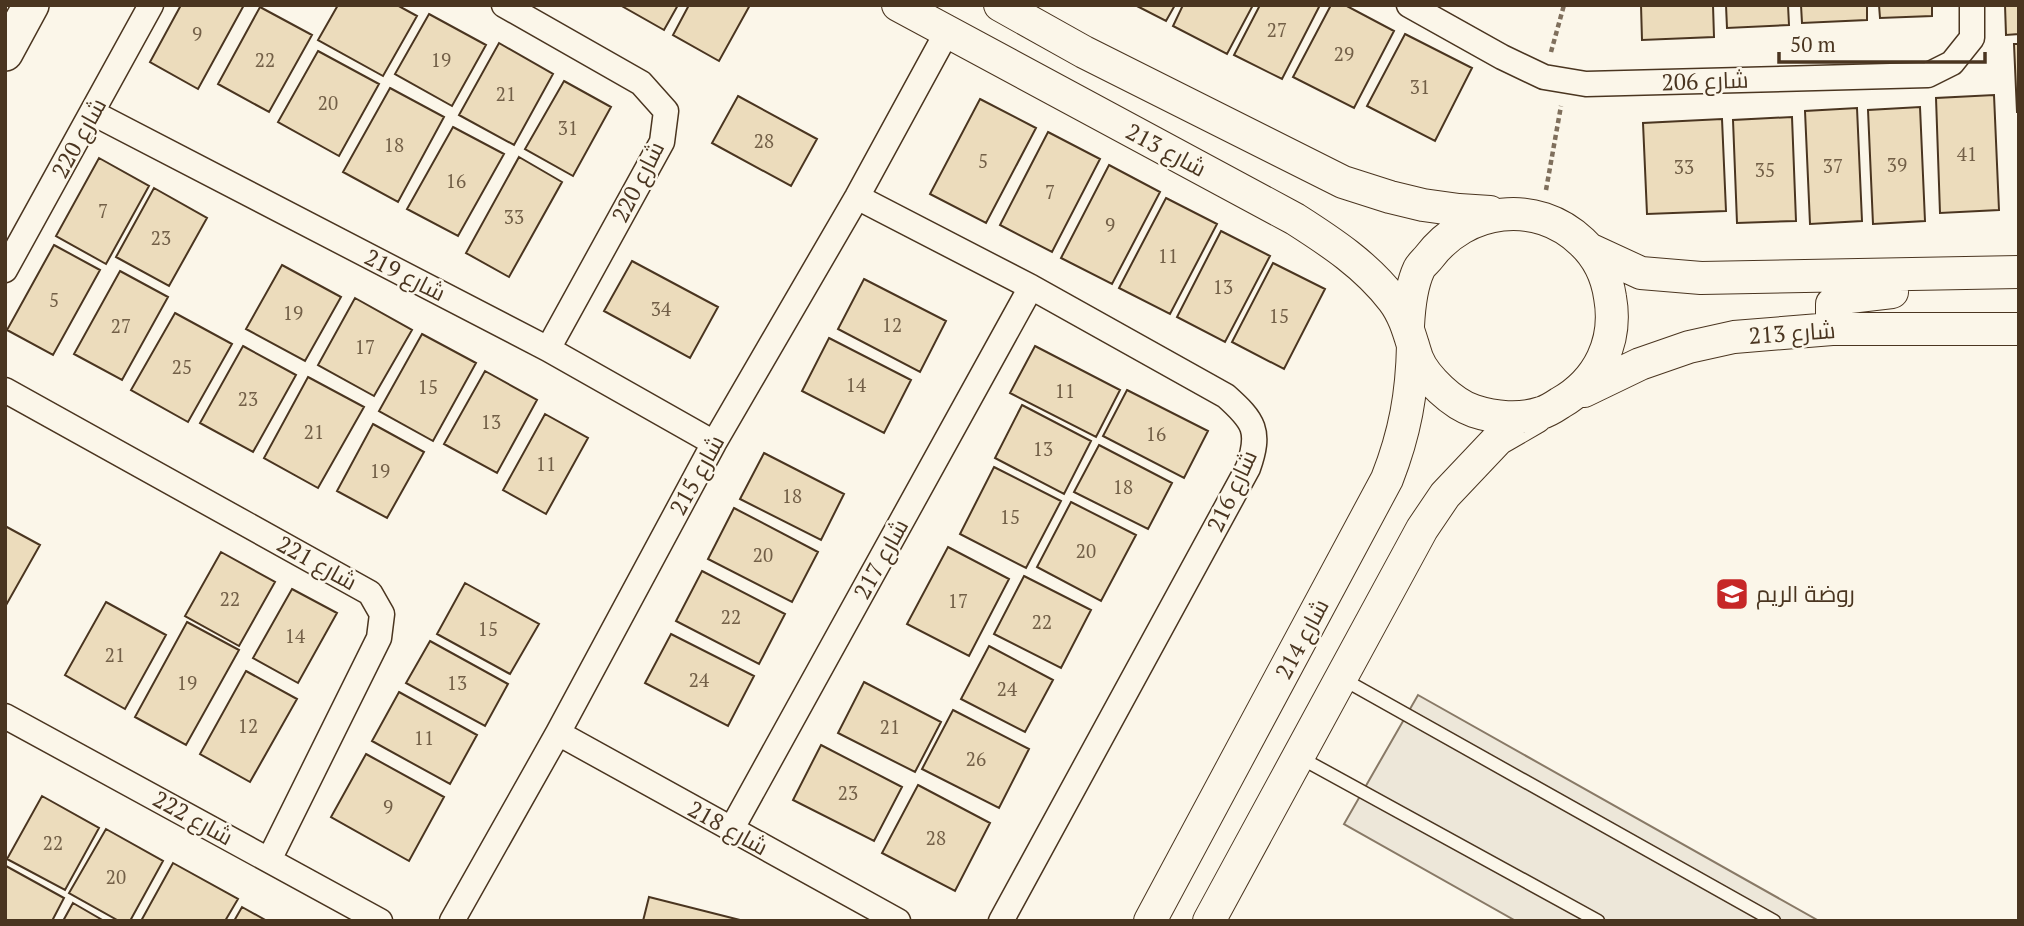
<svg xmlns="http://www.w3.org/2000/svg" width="2024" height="926" viewBox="0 0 2024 926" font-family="'PT Serif',Cairo,serif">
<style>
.parking{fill:#ede7d9;stroke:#887966;stroke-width:2}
.building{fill:#ecdcbc;stroke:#4a3520;stroke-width:2}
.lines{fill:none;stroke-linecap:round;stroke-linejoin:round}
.service-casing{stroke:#4a3520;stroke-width:15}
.minor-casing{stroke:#4a3520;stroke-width:27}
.tertiary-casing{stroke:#4a3520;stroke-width:34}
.secondary-casing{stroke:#4a3520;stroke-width:38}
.path{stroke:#7f6f5c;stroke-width:4.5;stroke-dasharray:5 3.5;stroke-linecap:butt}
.service{stroke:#fbf6e9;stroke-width:12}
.minor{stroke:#fbf6e9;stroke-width:24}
.tertiary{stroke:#fbf6e9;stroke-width:32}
.secondary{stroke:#fbf6e9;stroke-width:35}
.labels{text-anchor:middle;stroke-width:5;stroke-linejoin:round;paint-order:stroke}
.number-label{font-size:19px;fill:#725f47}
.street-label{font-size:23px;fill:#4a3520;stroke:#fbf6e9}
.poi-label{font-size:23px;fill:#4a3520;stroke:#fbf6e9;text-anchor:start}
</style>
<rect width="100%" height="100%" fill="#fbf6e9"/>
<path class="parking" d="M1418 695 1819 921H1516L1344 824Z"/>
<path class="building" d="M181 5H244L198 89 150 62Z
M338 5H397L417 16 383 76 318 40Z
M620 5H678L664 30Z
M689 5H750L719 61 673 35Z
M1135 5H1175L1166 21Z
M1183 5H1253L1227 54 1173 26Z
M1260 5H1320L1282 79 1234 55Z
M1331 5H1345L1394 31 1354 108 1293 77Z
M1641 5H1713L1714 37 1642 40Z
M1726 5H1788L1789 25 1727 28Z
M1801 5H1867V20L1802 23Z
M1879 5H1932V16L1880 18Z
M2005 5H2019V34L2006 35Z
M260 7 312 35 269 112 218 84Z
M429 14 486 45 452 106 395 74Z
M1405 34 1472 68 1435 141 1367 106Z
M499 43 553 74 514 145 459 115Z
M2014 44H2019V112H2017Z
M318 51 379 84 339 156 278 122Z
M564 81 611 107 573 176 525 149Z
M390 88 444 117 398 202 343 172Z
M1994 95 1999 210 1940 213 1936 98Z
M738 96 817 139 791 186 712 143Z
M980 99 1036 128 986 223 930 194Z
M1920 107 1925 221 1873 224 1868 110Z
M1857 108 1862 221 1810 224 1805 111Z
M1792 117 1796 221 1737 223 1733 120Z
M1722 119 1726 211 1647 214 1643 123Z
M453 127 504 154 458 236 407 209Z
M1048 132 1100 159 1052 252 1000 225Z
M519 157 562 182 509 277 466 253Z
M99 158 149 186 106 264 56 236Z
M1109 165 1160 192 1112 284 1061 258Z
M154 188 207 218 169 286 116 257Z
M1166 198 1217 224 1170 314 1119 288Z
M1221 231 1270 256 1225 342 1177 317Z
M54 245 100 270 53 355 7 330Z
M632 261 718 307 690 358 604 311Z
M1273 263 1325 289 1284 369 1232 342Z
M282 265 341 297 305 361 246 329Z
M120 271 168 297 122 380 74 354Z
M864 279 946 321 920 372 838 329Z
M355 298 412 330 374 396 318 365Z
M175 313 232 344 188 422 131 390Z
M422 334 476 363 433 441 379 411Z
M829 338 911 380 884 433 802 391Z
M243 346 296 375 253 452 200 423Z
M1035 346 1120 390 1096 437 1010 393Z
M485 371 537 400 497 473 444 444Z
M308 377 364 407 318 488 264 458Z
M1127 390 1208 431 1184 478 1103 436Z
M1022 405 1091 441 1064 494 995 458Z
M545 414 588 438 546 514 503 490Z
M373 424 424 452 387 518 337 491Z
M1099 445 1172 483 1148 529 1074 492Z
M764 453 844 494 821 540 740 499Z
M994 467 1061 501 1026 568 960 534Z
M1071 502 1136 535 1101 601 1037 567Z
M734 508 818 552 792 602 708 559Z
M5 526 40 545 5 607Z
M948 547 1009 579 969 656 907 624Z
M221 552 275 582 239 646 185 616Z
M702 571 785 614 759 664 676 621Z
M1024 576 1091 610 1061 668 994 634Z
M465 583 539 624 510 674 437 634Z
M292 589 337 613 298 683 253 658Z
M106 602 166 635 125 709 65 675Z
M187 622 239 650 186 745 135 717Z
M671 634 754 676 728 726 645 683Z
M430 641 508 684 485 726 406 683Z
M989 646 1053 680 1025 732 961 699Z
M246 671 297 699 250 782 200 754Z
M864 682 941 722 915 772 838 733Z
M399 692 477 735 450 784 372 741Z
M953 710 1029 749 999 808 922 769Z
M821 745 902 787 874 841 793 800Z
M366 754 444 797 409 861 331 817Z
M918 785 990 823 955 891 882 853Z
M42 796 99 828 65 890 7 859Z
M106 829 163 861 130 921H119L69 893Z
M173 863 238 899 225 921H141Z
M6 866 64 898 52 921H5Z
M649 897 744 921H643Z
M73 903 104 921H63Z
M242 907 267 921H234Z"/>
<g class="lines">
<defs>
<path id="service" d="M1341 678 1774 921
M1299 757 1598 921"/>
<path id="minor" d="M504 5 641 83 666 111 662 142 548 349
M1409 5 1502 57 1544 77 1586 84 1928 75 1952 63 1972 38V5
M93 113 548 349 714 443
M857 197 1031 287 1226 396C1254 421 1261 431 1248 468L1001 921
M5 270 151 5
M5 390 370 593 382 614 379 638 269 860
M5 716 380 921
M558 733 898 921
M731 830 1031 287
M452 921 558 733 714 443 857 197 947 32"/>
<path id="tertiary" d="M898 5 1295 219C1331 242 1366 265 1393 300 1406 317 1410 337 1417 358 1425 378 1453 404 1474 411 1495 418 1520 420 1541 413 1548 411 1554 407 1560 403 1599 381 1618 341 1610 297 1607 276 1597 256 1582 242 1536 198 1466 208 1429 257 1426 261 1421 265 1419 269 1411 286 1409 307 1408 326
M1000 5 1084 52 1343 182 1390 197 1423 205 1459 210 1490 212
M1589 249 1641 273 1701 278 2019 272
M1832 329V304L1841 298 1892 292
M1584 391 1640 364 1689 347 1734 337 1832 329H2019
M1150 921 1387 479C1405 433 1412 394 1413 345
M1209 921 1422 529 1445 495 1498 439 1536 417"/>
<path id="secondary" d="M5 53 31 5"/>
</defs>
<use href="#service" class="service-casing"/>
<use href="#minor" class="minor-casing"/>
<use href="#tertiary" class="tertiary-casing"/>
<use href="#secondary" class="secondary-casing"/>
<path class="path" d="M1551 52 1564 5
M1546 190 1561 106"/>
<use href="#service" class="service"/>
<use href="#minor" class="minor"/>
<use href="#tertiary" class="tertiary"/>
<use href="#secondary" class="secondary"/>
</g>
<defs>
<symbol id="school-square" viewBox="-11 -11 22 22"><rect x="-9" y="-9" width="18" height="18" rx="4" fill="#c62828" stroke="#fbf6e9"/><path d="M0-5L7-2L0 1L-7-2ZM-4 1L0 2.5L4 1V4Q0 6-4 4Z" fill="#fff"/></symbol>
</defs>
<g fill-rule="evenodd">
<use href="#school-square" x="1713" y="575" width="38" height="38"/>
</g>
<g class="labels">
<g class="number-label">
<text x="1277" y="37">27</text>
<text x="197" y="41">9</text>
<text x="1344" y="61">29</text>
<text x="265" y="67">22</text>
<text x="441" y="67">19</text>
<text x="1420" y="94">31</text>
<text x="506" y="101">21</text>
<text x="328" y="110">20</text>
<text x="568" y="135">31</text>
<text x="764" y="148">28</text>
<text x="394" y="152">18</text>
<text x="1967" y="161">41</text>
<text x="983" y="168">5</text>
<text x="1897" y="172">39</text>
<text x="1833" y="173">37</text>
<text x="1684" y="174">33</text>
<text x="1765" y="177">35</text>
<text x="456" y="188">16</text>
<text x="1050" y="199">7</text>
<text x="103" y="218">7</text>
<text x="514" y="224">33</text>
<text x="1110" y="232">9</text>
<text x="161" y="245">23</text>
<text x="1168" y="263">11</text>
<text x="1223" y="294">13</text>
<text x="54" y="307">5</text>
<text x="661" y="316">34</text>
<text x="293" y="320">19</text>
<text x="1279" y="323">15</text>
<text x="892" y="332">12</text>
<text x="121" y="333">27</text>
<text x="365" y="354">17</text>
<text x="182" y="374">25</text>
<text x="856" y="392">14</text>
<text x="428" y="394">15</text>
<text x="1065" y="398">11</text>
<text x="248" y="406">23</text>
<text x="491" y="429">13</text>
<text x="314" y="439">21</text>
<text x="1156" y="441">16</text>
<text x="1043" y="456">13</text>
<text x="546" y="471">11</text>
<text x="380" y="478">19</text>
<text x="1123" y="494">18</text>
<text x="792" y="503">18</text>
<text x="1010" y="524">15</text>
<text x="1086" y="558">20</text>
<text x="763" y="562">20</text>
<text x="230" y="606">22</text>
<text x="958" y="608">17</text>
<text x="731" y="624">22</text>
<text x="1042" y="629">22</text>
<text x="488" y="636">15</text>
<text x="295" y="643">14</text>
<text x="115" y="662">21</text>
<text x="699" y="687">24</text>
<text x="187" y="690">19</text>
<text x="457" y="690">13</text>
<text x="1007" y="696">24</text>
<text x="248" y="733">12</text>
<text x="890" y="734">21</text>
<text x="424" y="745">11</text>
<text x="976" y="766">26</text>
<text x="848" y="800">23</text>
<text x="388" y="814">9</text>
<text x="936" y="845">28</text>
<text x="53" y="850">22</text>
<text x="116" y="884">20</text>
</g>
<g class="street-label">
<text transform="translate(1705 81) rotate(-2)" y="8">شارع 206</text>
<text transform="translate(79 138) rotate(-61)" y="8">شارع 220</text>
<text transform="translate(1166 150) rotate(28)" y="8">شارع 213</text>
<text transform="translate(638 182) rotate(-63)" y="8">شارع 220</text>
<text transform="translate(405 275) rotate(27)" y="8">شارع 219</text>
<text transform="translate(1792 333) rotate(-4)" y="8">شارع 213</text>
<text transform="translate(697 475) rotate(-61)" y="8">شارع 215</text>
<text transform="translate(1232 491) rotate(-65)" y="8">شارع 216</text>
<text transform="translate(881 559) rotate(-61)" y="8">شارع 217</text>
<text transform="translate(317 563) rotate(29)" y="8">شارع 221</text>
<text transform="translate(1302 639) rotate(-62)" y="8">شارع 214</text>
<text transform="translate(193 818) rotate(29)" y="8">شارع 222</text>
<text transform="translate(728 828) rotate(29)" y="8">شارع 218</text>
</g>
<g class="poi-label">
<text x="1756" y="602">روضة الريم</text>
</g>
</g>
<rect width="2024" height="926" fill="none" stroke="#4a3520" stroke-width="14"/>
<path d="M1779 52v10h206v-10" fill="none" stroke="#4a3520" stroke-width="3.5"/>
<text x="1790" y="52" font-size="21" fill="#4a3520" stroke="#fbf6e9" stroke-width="5" paint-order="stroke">50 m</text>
</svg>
